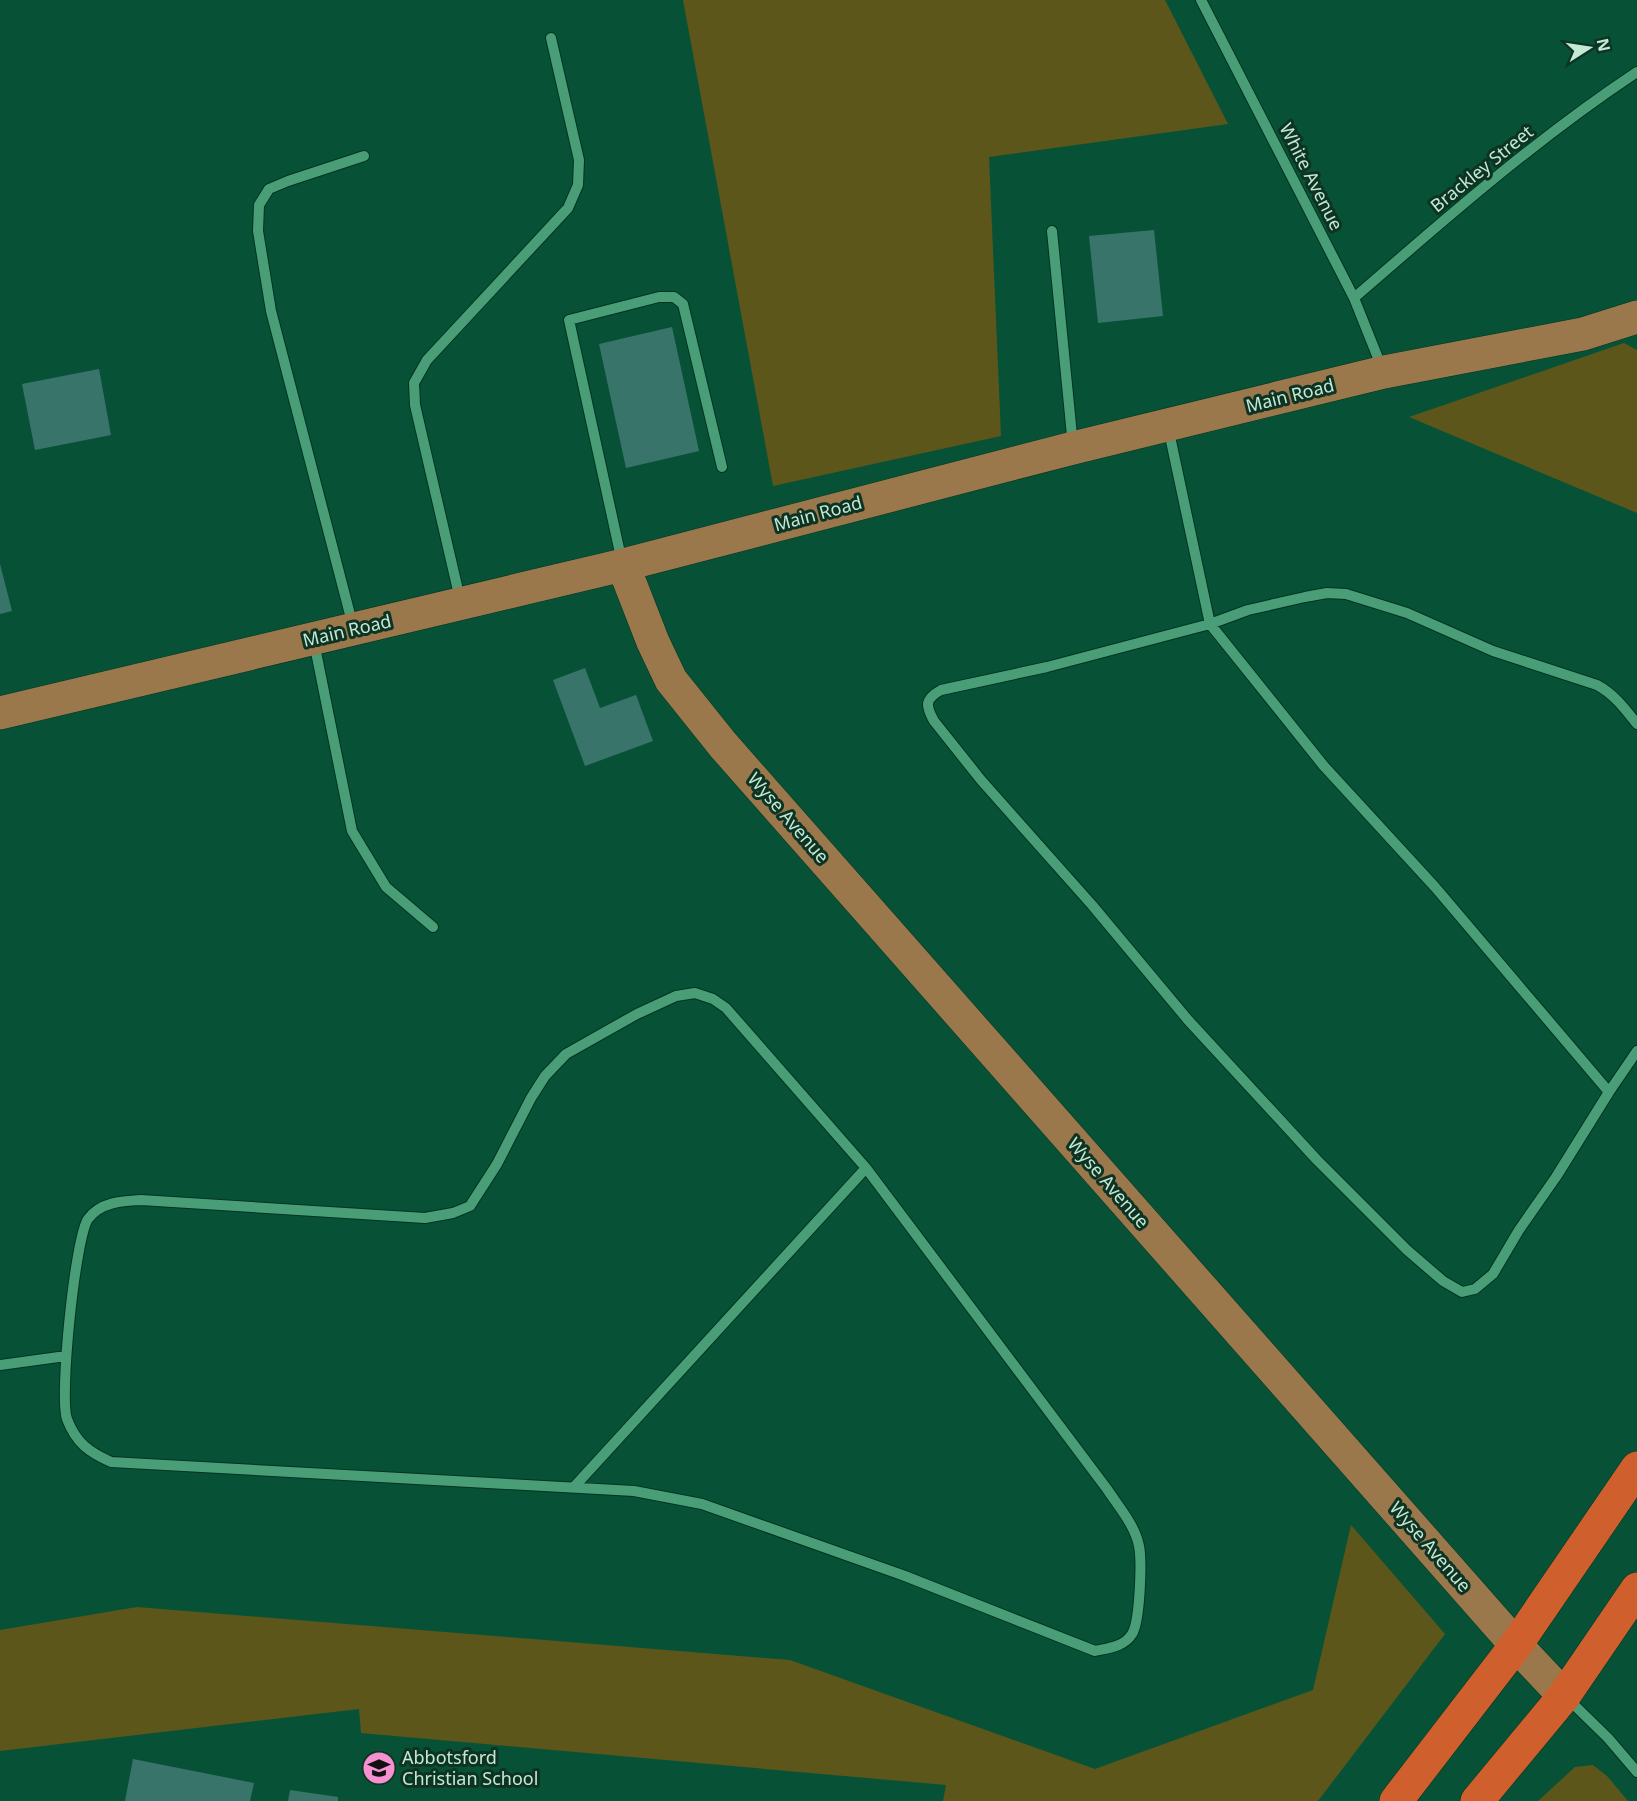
<svg xmlns="http://www.w3.org/2000/svg" width="1637" height="1801" viewBox="0 0 1637 1801" font-family="'Noto Sans',sans-serif">
<style>
.green{fill:#5d561a}
.building{fill:#39746b}
.lines{fill:none;stroke-linecap:round;stroke-linejoin:round}
.minor-casing{stroke:#023421;stroke-width:12}
.major-casing{stroke:#023421;stroke-width:34}
.highway-casing{stroke:#023421;stroke-width:34}
.minor{stroke:#499e78;stroke-width:10}
.major{stroke:#9a784c;stroke-width:33}
.highway{stroke:#d05f2e;stroke-width:33}
.labels{text-anchor:middle;stroke-width:6;stroke-linejoin:round;paint-order:stroke}
.street-label{font-size:18px;fill:#c2ead5;stroke:#0e3323}
.poi-label{font-size:18px;fill:#c2ead5;stroke:#0e3323;text-anchor:start}
</style>
<rect width="100%" height="100%" fill="#075237"/>
<path class="green" d="M683 0H1165L1228 124 989 157 1001 436 773 486Z
M1624 343 1637 350V513L1409 417Z
M1351 1525 1445 1634 1318 1801H943L946 1785 361 1733 359 1709 0 1751V1630L137 1607 790 1660 1095 1769 1313 1690Z
M1593 1765 1607 1776 1628 1801H1538L1575 1767Z"/>
<path class="building" d="M1154 230 1163 316 1098 323 1089 236Z
M672 327 699 451 626 468 599 344Z
M99 369 111 435 35 450 22 384Z
M0 564 12 611 0 614Z
M585 668 600 708 636 695 653 741 585 766 553 680Z
M133 1759 254 1783 250 1801H125Z
M290 1790 338 1797V1801H288Z"/>
<g class="lines">
<defs>
<path id="minor" d="M1201 0 1354 298 1382 368
M1052 231 1073 446
M1354 298C1445 219 1536 139 1637 72
M1168 427 1210 624 1323 765 1435 887 1609 1092
M622 562 569 320 659 297H674L683 304 722 467
M460 599 415 405 414 383 427 360 568 208 578 185 579 160 551 38
M353 626 271 311 258 231 259 205 269 189 288 181 364 156
M314 642 352 831 386 887 433 927
M1637 724C1625 709 1614 694 1597 685L1493 651 1407 613 1346 594 1327 593 1305 597 1248 610 1210 624 1047 667 941 690C925 699 925 705 934 721L981 780 1092 905 1188 1020 1317 1160 1407 1250 1443 1281 1462 1292 1475 1289 1493 1274 1519 1230 1556 1177 1609 1092 1637 1051
M695 993 713 999 726 1008 866 1168 1107 1489C1118 1506 1135 1525 1139 1546 1142 1561 1140 1622 1132 1634 1124 1647 1108 1648 1095 1651L905 1576 702 1504 634 1491 111 1462C89 1452 76 1443 67 1419 59 1398 75 1238 88 1219 100 1202 122 1201 141 1200L425 1218 453 1213 470 1206 497 1164 531 1098 545 1076 566 1054 637 1014 676 996Z
M0 1365 66 1356
M574 1487 866 1168
M1567 1698 1608 1738 1637 1772"/>
<path id="major" d="M623 565 653 642 671 680 723 745 1516 1645 1564 1696
M0 713 623 565 1073 448 1384 372 1583 334 1637 317"/>
<path id="highway" d="M1396 1801 1516 1645 1637 1468
M1477 1801 1564 1696 1637 1589"/>
</defs>
<use href="#minor" class="minor-casing"/>
<use href="#major" class="major-casing"/>
<use href="#highway" class="highway-casing"/>
<use href="#minor" class="minor"/>
<use href="#major" class="major"/>
<use href="#highway" class="highway"/>
</g>
<defs>
<symbol id="school-disc" viewBox="-11 -11 22 22"><circle r="9.5" fill="#f590d1" stroke="#0e3323"/><path d="M0-5L7-2L0 1L-7-2ZM-4 1L0 2.5L4 1V4Q0 6-4 4Z" fill="#111"/></symbol>
</defs>
<g fill-rule="evenodd">
<use href="#school-disc" x="360" y="1749" width="38" height="38"/>
</g>
<g class="labels">
<g class="street-label">
<text transform="translate(1482 169) rotate(-39)" y="6">Brackley Street</text>
<text transform="translate(1311 177) rotate(63)" y="6">White Avenue</text>
<text transform="translate(1290 396) rotate(-14)" y="6">Main Road</text>
<text transform="translate(818 514) rotate(-15)" y="6">Main Road</text>
<text transform="translate(347 631) rotate(-13)" y="6">Main Road</text>
<text transform="translate(788 818) rotate(49)" y="6">Wyse Avenue</text>
<text transform="translate(1108 1183) rotate(49)" y="6">Wyse Avenue</text>
<text transform="translate(1430 1547) rotate(49)" y="6">Wyse Avenue</text>
</g>
<g class="poi-label">
<text x="402" y="1764">Abbotsford<tspan x="402" dy="21">Christian School</tspan></text>
</g>
</g>
<g transform="translate(1589 48) rotate(78)" stroke="#0e3323" stroke-width="4.5" paint-order="stroke">
<path d="M0-4.5L10 22L0 15L-10 22Z" fill="#c2ead5"/>
<text y="-9" font-size="16" font-weight="bold" text-anchor="middle" fill="#c2ead5">N</text>
</g>
</svg>
